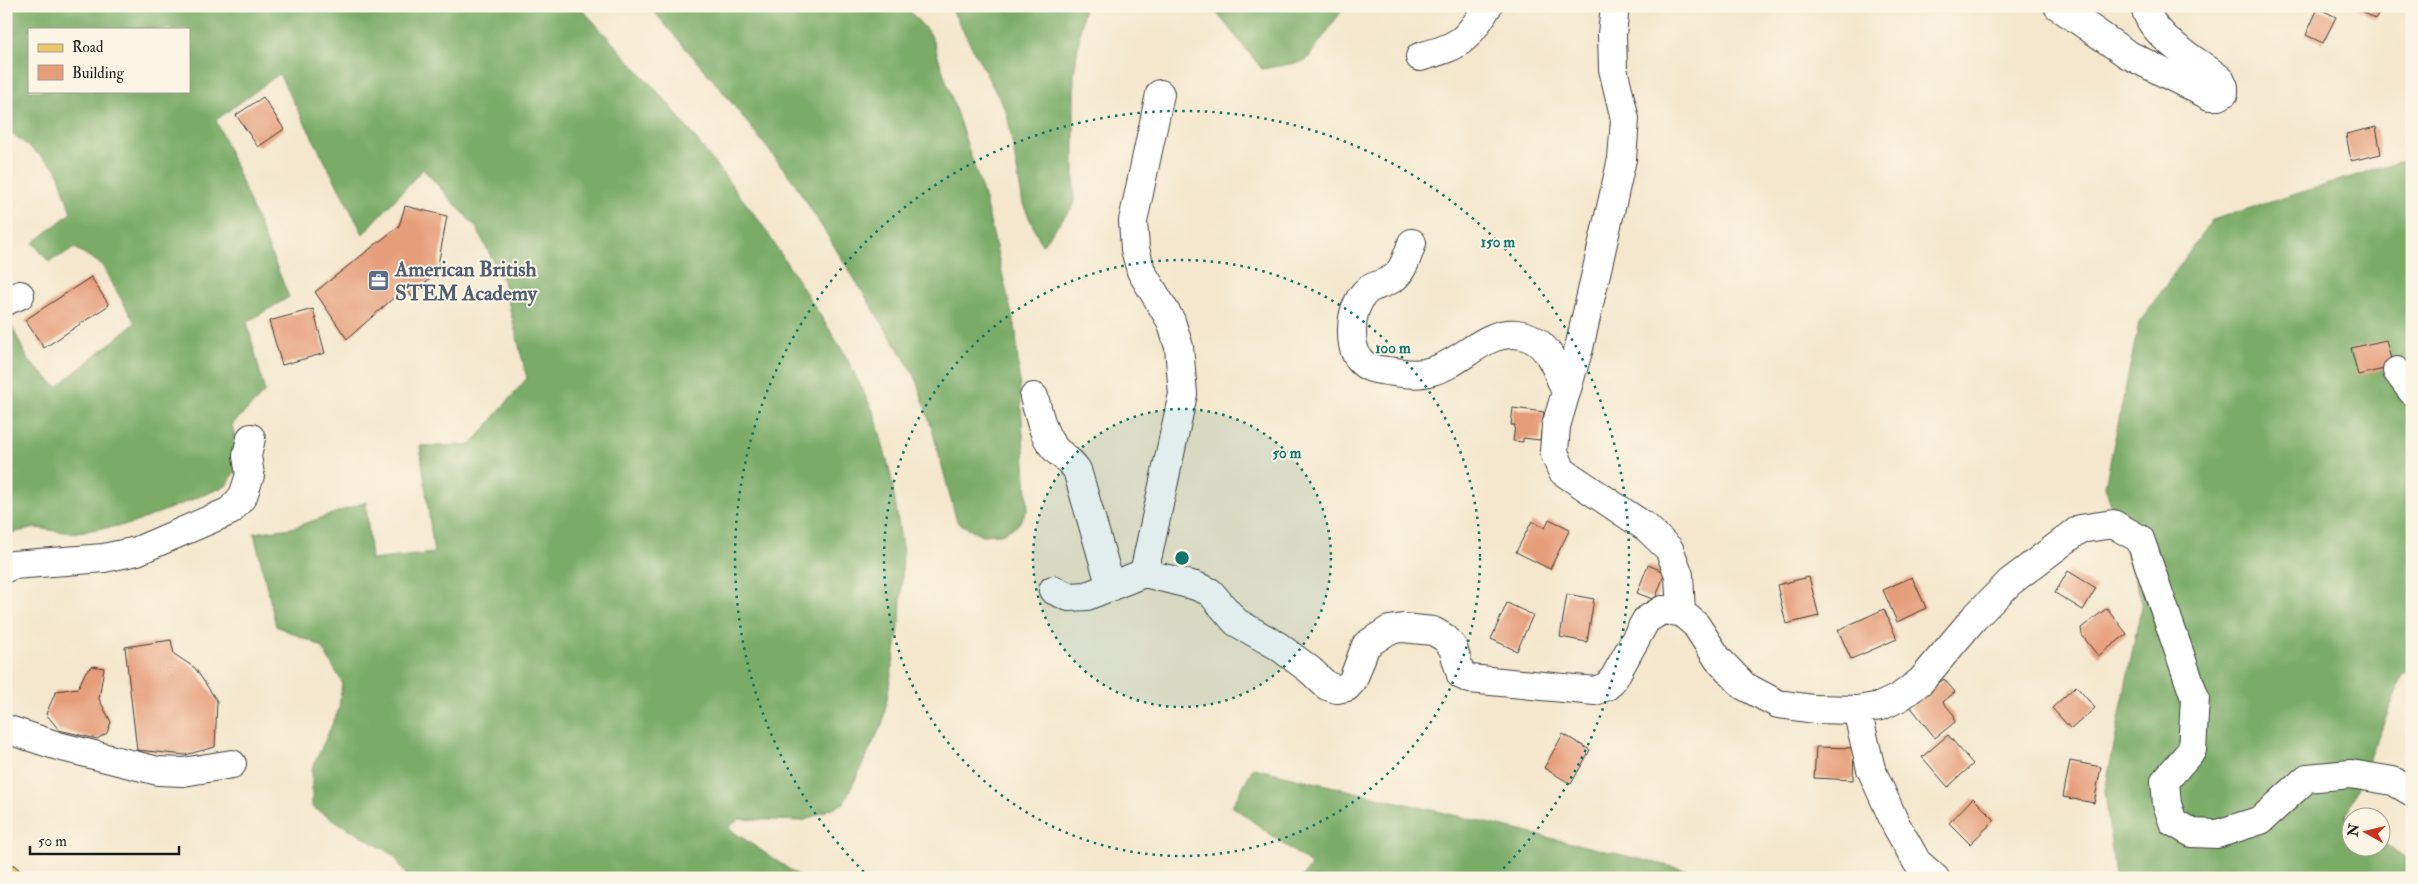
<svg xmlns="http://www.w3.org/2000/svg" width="2418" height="884" viewBox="0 0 2418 884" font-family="'IM FELL Double Pica',serif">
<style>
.forest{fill:#7aac68;stroke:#4b6442;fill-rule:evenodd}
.building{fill:#e69d79}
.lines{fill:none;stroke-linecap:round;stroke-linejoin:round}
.minor-casing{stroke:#3c3a37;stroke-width:30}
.major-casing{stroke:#3c3a37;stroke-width:30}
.minor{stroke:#fff;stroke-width:28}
.major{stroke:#edc569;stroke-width:28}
.ring{fill:none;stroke:#0f766e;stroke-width:2.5;stroke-dasharray:2.5 5}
.labels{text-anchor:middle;stroke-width:4;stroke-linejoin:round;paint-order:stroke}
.service-label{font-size:21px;font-weight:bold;fill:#4e5e75;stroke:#fcf5e5;text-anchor:start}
.centre{fill:#0f766e;stroke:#fcf5e5;stroke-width:2.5}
.ring-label{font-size:15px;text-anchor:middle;font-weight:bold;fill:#0f766e;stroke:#fcf5e5;stroke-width:4;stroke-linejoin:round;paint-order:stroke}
</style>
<rect width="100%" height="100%" fill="#fcf5e5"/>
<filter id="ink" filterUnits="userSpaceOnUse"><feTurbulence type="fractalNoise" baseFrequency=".02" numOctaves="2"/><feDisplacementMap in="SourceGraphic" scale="10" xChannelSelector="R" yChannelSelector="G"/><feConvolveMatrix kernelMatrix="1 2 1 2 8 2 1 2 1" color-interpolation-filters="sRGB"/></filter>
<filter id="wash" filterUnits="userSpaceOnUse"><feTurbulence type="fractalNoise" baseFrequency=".0096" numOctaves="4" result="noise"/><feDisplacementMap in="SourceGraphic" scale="20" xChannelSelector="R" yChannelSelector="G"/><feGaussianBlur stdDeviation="1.12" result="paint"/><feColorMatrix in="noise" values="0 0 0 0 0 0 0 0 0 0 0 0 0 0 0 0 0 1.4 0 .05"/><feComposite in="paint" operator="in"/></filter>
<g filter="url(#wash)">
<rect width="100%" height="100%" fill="#f4e7cd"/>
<path class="forest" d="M6 6H579L667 102 761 223 843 351 875 415 891 476 903 553 900 622 883 722 844 803 803 821 739 819 728 828 802 878H408L394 855 312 807V769L339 709 342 682 321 646 276 626 254 533 292 528 366 502 371 560 434 553 420 446 471 445 527 378 503 281 476 227 423 169 363 234 279 74 216 120 289 297 247 322 265 392 232 425 241 461 226 486 131 524 71 533 36 528 6 534V321L10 322 28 360 57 387 135 323 101 264 75 248 49 262 33 243 71 213 57 169 13 134 6 141ZM29 29H189V91H29Z
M649 6H905L931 35 984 196 1016 332 1028 509 1017 526 1001 534 982 535 957 522 932 429 915 376 794 182 720 88Z
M950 6H1084L1074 74V205L1042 245 1023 204 1007 113Z
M1207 6H1345L1306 61 1262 69 1212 7Z
M2412 158V673H2404L2346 816 2350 819V846H2380L2381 841 2412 864V878H2115L2105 791 2142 602 2105 486 2139 323 2212 220Z
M1253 768H1254L1720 878H1301L1312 865 1232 806Z"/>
<g id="blocks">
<path class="building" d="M2354 6H2383L2375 19Z
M2318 8 2336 17 2323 43 2306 35Z
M263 97 284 129 258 147 236 115Z
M2376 127 2381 154 2351 161 2346 134Z
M405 206 447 216 437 271 412 297 406 287 347 339 315 292 399 226Z
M91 277 109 305 44 348 25 320Z
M313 309 325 353 282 365 269 321Z
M2386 340 2393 367 2358 375 2351 348Z
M1513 408 1544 412 1540 440 1523 438V442L1513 441 1515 425H1511Z
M1549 519 1570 529 1550 569 1516 552 1532 521 1545 528Z
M1648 565 1665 572 1655 600 1637 593Z
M2068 571 2096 588 2083 610 2055 593Z
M1809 577 1819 616 1786 624 1777 585Z
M1912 577 1926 608 1897 622 1883 590Z
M1567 594 1594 599 1587 642 1560 637Z
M1507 603 1533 615 1517 651 1491 639Z
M2107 608 2127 634 2098 656 2082 635 2081 628Z
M1884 609 1897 639 1851 659 1838 630Z
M171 640 174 654 195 668 217 701 215 747 185 755 137 750 125 647Z
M93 666 104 668 99 699 111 722 107 733 97 739 59 730 46 714 56 691 78 688 86 671Z
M1944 679 1955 692 1943 702 1954 715 1955 722 1935 738 1910 706Z
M2076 686 2095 708 2071 729 2052 708Z
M1563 734 1590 750 1571 784 1544 768Z
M1948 735 1973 764 1948 787 1922 757Z
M1816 747 1854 748 1853 780 1814 778Z
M2070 761 2101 767 2094 803 2063 797Z
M1973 798 1995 820 1970 844 1949 823Z"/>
</g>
</g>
<g filter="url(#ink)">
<use href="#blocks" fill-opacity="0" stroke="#3c3a37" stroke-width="1"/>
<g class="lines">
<defs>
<path id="minor" d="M1615 6 1612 34 1613 69 1625 119 1622 159 1579 348 1556 426 1554 452 1562 471 1647 528 1669 549 1679 575 1681 612
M2058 6 2127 54 2210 96H2219L2224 93V87L2221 80C2199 61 2150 37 2145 6
M1420 57C1461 45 1465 43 1488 6
M1412 243C1408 254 1404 269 1395 277 1378 289 1367 282 1357 305 1351 317 1350 342 1356 354 1362 367 1372 369 1387 371 1402 373 1417 376 1432 371 1463 363 1487 327 1522 335 1549 341 1557 370 1566 393
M6 301 20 295
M2397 371 2412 391
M1034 397C1039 414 1043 438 1057 451 1065 458 1070 460 1077 470L1111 587
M6 568 13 565 104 558 137 551 230 511 243 496 250 475 247 456 251 438
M1144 573 1183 394 1179 347 1171 321 1141 271 1135 249 1133 221 1160 94
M1053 590 1069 597 1087 596 1144 573 1196 586 1210 592 1236 622 1278 646 1310 670 1327 686 1337 689 1347 687 1353 680 1366 645 1389 630 1403 628 1433 631 1445 638 1453 648 1461 675 1470 679 1595 691 1607 686 1614 678 1646 620 1662 610 1681 612 1696 625 1718 659 1744 686 1778 704 1814 709 1857 710 1881 706 1900 697 1921 681 1974 618 2010 582 2080 529 2113 524 2140 539 2195 698 2192 750 2165 781 2167 804 2173 822 2192 833 2217 834 2261 820 2307 778 2351 774 2393 781 2412 792
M1857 710 1871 769 1896 825 1917 862 1935 878
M6 729 58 746 158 771 183 772 232 764"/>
<path id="major" d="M6 878H7"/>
</defs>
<use href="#minor" class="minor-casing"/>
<use href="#major" class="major-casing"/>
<use href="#minor" class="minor"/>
<use href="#major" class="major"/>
</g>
</g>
<circle cx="1182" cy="558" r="149" fill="#0f766e" fill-opacity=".12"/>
<g class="ring">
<circle cx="1182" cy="558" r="149"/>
<circle cx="1182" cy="558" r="298"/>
<path d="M869 877A447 447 0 1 1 1495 877"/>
</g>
<defs>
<symbol id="office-square" viewBox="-11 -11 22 22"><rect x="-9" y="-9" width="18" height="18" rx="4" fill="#5c6f8a" stroke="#fcf5e5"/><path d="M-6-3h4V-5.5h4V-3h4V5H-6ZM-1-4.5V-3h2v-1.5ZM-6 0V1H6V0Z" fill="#fff"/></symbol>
</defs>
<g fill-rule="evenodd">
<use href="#office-square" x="366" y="268" width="25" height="25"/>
</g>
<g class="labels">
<g class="service-label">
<text x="395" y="276">American British<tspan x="395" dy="24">STEM Academy</tspan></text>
</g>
</g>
<circle cx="1182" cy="558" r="8" class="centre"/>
<g class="ring-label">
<text x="1498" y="247">150 m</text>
<text x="1393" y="353">100 m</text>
<text x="1287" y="458">50 m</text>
</g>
<rect width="2418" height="884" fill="none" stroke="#fcf5e5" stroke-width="25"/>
<rect x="28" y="28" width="162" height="65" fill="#fcf5e5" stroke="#a29e95"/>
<rect x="38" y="44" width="25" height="8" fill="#edc569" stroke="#a29e95"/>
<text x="72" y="52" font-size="15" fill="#1c1c1c">Road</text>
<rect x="38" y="65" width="25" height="15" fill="#e69d79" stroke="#a29e95"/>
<text x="72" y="78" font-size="15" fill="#1c1c1c">Building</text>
<g transform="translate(2366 832) rotate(278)"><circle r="24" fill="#fcf5e5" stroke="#a29e95"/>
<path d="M0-4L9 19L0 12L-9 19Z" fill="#c8321e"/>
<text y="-8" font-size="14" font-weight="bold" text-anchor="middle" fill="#1c1c1c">N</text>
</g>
<path d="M30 846v8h149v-8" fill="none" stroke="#1c1c1c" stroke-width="2.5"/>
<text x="38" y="846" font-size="15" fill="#1c1c1c" stroke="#fcf5e5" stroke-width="4" paint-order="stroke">50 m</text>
</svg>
